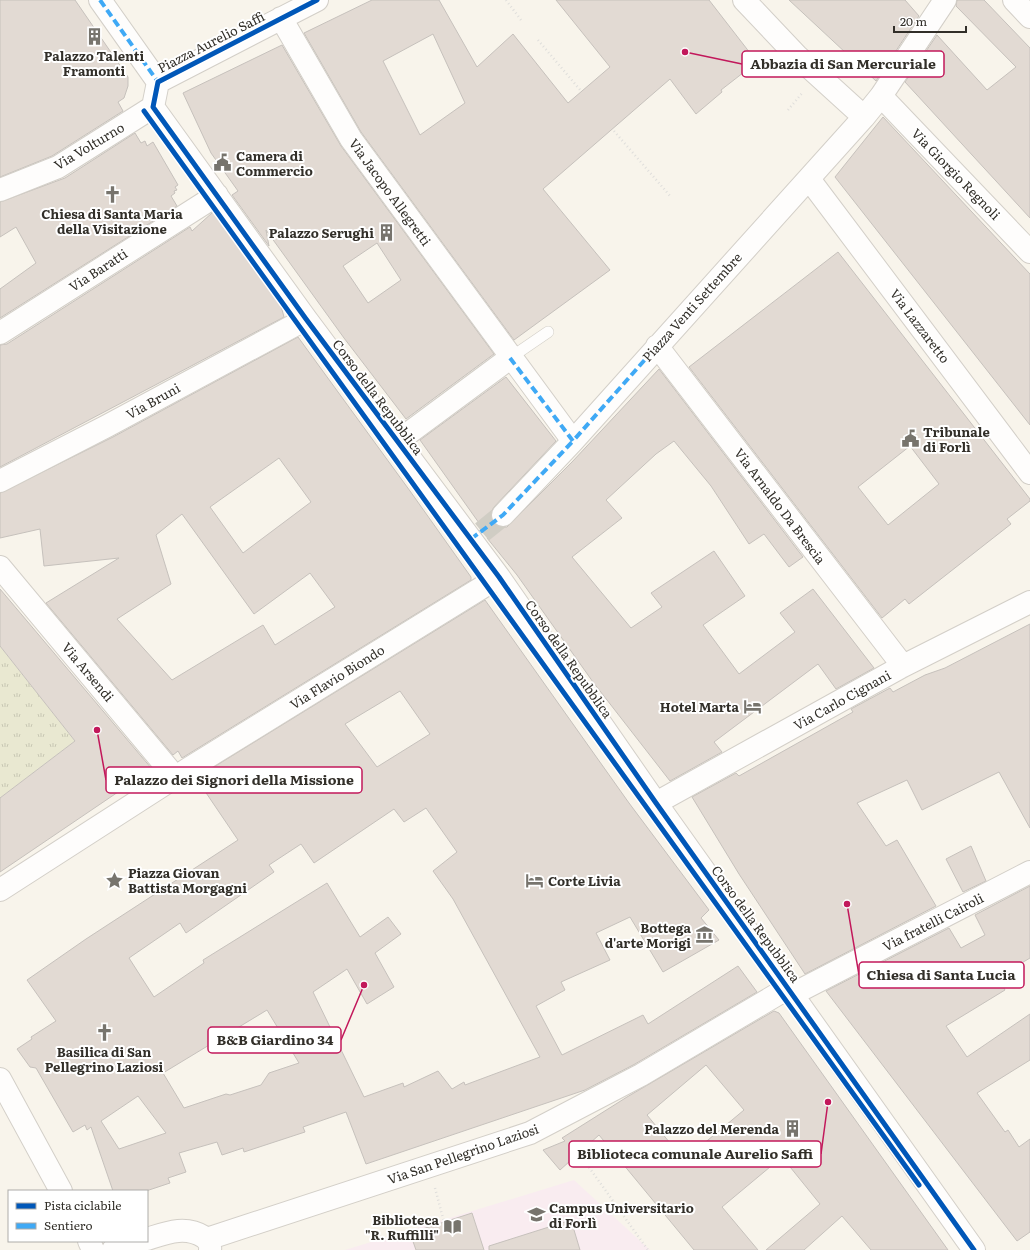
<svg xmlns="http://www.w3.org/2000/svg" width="1030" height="1250" viewBox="0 0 1030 1250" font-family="Literata,serif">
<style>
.education{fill:#f9ecf0}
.grass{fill:url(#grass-tufts)}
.building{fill:#e2dad3;stroke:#c6c1bc;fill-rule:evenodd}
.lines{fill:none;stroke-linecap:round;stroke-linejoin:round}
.street-tunnel{stroke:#d0cdc4;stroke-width:22;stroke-dasharray:22 11;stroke-linecap:butt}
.lane-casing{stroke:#d3cfc8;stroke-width:12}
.street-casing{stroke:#d3cfc8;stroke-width:24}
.path{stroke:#dfdedb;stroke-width:2.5;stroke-dasharray:1 3;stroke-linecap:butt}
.lane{stroke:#fefdfc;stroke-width:11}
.street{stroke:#fefdfc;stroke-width:22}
.quiet{stroke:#3fa9f5;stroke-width:4;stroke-dasharray:8 4;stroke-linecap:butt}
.cycleway-casing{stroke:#fff;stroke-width:8}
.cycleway{stroke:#0057b8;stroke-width:5}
.labels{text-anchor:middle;stroke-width:4;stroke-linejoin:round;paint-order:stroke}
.street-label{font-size:13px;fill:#322f29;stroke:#fff}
.poi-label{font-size:13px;font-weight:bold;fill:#322f29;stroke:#fff;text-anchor:start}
.leader{fill:none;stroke:#c2185b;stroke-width:1.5}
.callout-dot{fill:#c2185b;stroke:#fff;stroke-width:1.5}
.callout{fill:#fff;stroke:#c2185b;stroke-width:1.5}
.callout-label{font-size:14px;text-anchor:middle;font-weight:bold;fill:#322f29}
</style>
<defs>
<pattern id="grass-tufts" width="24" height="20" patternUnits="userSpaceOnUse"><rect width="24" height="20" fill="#e9e8d1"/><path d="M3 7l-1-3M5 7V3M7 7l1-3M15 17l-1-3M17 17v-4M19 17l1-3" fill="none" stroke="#c8c7b3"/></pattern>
</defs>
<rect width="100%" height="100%" fill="#f8f4eb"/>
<path class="education" d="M574 1180 650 1250H345Z"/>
<path class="grass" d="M0 646 75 741 0 798Z"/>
<path class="building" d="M0 0H75L128 77V86L124 98 118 102 123 111 52 156 0 177Z
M372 0H439L477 67 513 34 568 103 610 67 556 0H709L757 62 721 90 722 92 696 114 670 79 543 189 610 270 514 340 361 132 304 33ZM433 34 465 103 420 135 383 61Z
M789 0H905L919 16 876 81Z
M957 0H984L1030 48V218L905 82 937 35 987 90 1016 67 956 6Z
M282 45 341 146 494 354 406 419 344 338 266 230 269 246 232 195 238 191 211 153 183 93ZM377 243 401 280 368 303 343 266Z
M883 117 1030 274V425L835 177Z
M135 133 141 143 145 141 147 146 153 142 178 185 175 187 177 190 174 191 175 193 171 196 177 206 0 318V289L36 263 16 227 0 237V202L65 178Z
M213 212 281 306 284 317 0 467V345L7 344 190 227 192 231Z
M838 252 1030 499V501L1007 519 1011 524 909 604 905 599 882 618 689 367ZM910 446 939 484 888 525 858 487Z
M298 337 410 491 471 577V580L182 758 178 751 173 755 46 603 119 558 44 566 40 529 0 538V493L113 437ZM279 458 311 502 243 553 210 507ZM182 514 254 614 310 573 335 607 275 645 263 625 172 680 117 619 171 584 156 535Z
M659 369 803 557 789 567 764 534 749 544 711 486 674 441 656 454 606 500 622 518 572 557 631 628 662 607 651 593 714 551 745 596 703 625 739 674 795 632 780 613 813 589 874 668 836 689 818 664 714 742 722 752 670 781 593 682 517 575 487 538 489 537 420 440 506 377 556 441 494 507 491 512V519L494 524 500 527H507L572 462Z
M0 589 152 769 0 872V798L75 741 0 646Z
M485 600 629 803 709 910 701 918 719 940 663 972 630 917 596 933 610 960 561 982 565 990 536 1006 562 1055 643 1015 648 1024 738 966 757 992 635 1064 585 1090 366 1164 346 1112 303 1127 305 1132 244 1152 243 1148 222 1155 217 1142 179 1153 186 1172 168 1178 170 1183 146 1191H113L91 1127 87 1130 85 1125 73 1132 36 1068 30 1067 17 1049 32 1039 31 1037 56 1021 27 980 86 939 238 840 196 778ZM400 691 430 734 377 767 345 724ZM426 808 457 852 433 871 453 899 540 1057 465 1085 464 1082 452 1089 438 1071 404 1087 403 1083 364 1097 313 992 347 969 367 1004 394 987 375 953 401 934 388 917 360 937 327 883 203 960 204 963 154 997 129 958 180 923 186 933 274 872 269 865 301 844 314 863 394 809 404 822ZM267 1010 299 1063 269 1073 261 1085 230 1095 226 1094 184 1108 163 1073ZM138 1096 166 1133 119 1149 101 1121Z
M1030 624V828L999 772 922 810 907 780 857 803 886 846 897 840 936 906 805 974 739 874 692 797 736 773 739 776 853 712 851 709 890 688 893 692 925 675 945 668Z
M971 846 986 881 963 892 946 859Z
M1030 886V958L998 977 1005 990 946 1026 967 1057 1030 1014V1060L977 1093 1005 1132 1008 1130 1019 1147 1030 1139V1232L1017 1241 826 991 949 928 961 948 985 935 975 915Z
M774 1011 779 1013 948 1250H871L842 1216 804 1250H766L820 1204 782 1157 722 1207 758 1250H694L599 1135 560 1170 543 1150 565 1141 562 1138 627 1097ZM706 1065 744 1110 684 1160 647 1115Z
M472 1213 484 1250H416L410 1233Z
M571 1220 580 1250H489V1246Z"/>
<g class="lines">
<path class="street-tunnel" d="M482 532 503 515"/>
<defs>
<path id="lane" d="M510 358 548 332"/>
<path id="street" d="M100 0 158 82
M744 0 798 57 864 117
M1014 0 1030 17
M281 18 351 139 573 441 864 117 881 96 945 0
M158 82 153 107 306 319 499 577 656 803 974 1250
M158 82 317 0
M881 96 1030 252
M809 179 1030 473
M0 190 58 167 153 107
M0 333 217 195
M657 346 903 666
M398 441 510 358
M0 481 107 426 306 319
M503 515 573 441
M0 567 176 778
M656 803 903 666 1030 602
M0 890 188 769 499 577
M793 994 1030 872
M0 1079 61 1191
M147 1239C166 1233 185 1225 204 1237 208 1240 211 1245 210 1250
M207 1239 530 1133 641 1075 788 988
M89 1241 93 1250
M113 1250 141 1241"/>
</defs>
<use href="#lane" class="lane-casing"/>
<use href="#street" class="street-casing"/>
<path class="path" d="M506 0 521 20
M538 40 581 91
M788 110 803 92
M614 131 671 197
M568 1138 648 1250
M435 1188 444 1222"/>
<use href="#lane" class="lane"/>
<use href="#street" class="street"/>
<path class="quiet" d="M100 0 158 82
M510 358 573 441 657 346
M471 539 503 515 573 441"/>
<defs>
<path id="cycleway" d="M317 0 158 82 153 107 306 319 499 577 656 803 974 1250
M144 111 919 1185"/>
</defs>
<use href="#cycleway" class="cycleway-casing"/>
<use href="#cycleway" class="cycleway"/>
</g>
<defs>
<symbol id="building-bare" viewBox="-9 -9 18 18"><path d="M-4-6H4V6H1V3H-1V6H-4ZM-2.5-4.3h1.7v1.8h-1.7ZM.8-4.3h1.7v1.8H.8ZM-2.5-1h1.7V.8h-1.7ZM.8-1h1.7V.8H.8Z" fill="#77746d" stroke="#fff" stroke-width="2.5" paint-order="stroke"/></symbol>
<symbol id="civic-bare" viewBox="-9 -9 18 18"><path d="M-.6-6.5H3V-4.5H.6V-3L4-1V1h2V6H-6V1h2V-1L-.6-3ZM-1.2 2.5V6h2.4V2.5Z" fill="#77746d" stroke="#fff" stroke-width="2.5" paint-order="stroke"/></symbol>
<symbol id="church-bare" viewBox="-9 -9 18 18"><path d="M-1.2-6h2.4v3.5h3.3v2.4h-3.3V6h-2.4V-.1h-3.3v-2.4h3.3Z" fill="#77746d" stroke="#fff" stroke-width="2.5" paint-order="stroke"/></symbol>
<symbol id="hotel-bare" viewBox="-9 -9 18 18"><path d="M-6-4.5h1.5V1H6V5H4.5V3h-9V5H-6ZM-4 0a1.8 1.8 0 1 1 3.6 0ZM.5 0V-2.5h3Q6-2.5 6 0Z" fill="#77746d" stroke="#fff" stroke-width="2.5" paint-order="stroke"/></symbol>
<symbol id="sight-bare" viewBox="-9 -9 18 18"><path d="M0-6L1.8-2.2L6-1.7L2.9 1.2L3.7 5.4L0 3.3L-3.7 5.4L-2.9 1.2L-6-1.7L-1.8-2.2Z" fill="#77746d" stroke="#fff" stroke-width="2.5" paint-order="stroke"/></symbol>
<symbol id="museum-bare" viewBox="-9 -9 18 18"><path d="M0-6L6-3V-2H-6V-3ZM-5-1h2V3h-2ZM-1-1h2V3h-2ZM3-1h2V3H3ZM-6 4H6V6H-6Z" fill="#77746d" stroke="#fff" stroke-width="2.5" paint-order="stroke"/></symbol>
<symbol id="university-bare" viewBox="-9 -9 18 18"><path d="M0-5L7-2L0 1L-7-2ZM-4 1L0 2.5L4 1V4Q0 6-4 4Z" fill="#77746d" stroke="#fff" stroke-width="2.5" paint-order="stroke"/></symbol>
<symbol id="library-bare" viewBox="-9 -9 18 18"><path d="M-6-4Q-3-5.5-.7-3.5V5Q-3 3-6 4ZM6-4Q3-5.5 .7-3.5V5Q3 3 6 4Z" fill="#77746d" stroke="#fff" stroke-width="2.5" paint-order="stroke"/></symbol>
</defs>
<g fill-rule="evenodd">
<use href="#building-bare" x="82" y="24" width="25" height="25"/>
<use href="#civic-bare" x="210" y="150" width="25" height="25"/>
<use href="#church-bare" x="100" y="182" width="25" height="25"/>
<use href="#building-bare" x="374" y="220" width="25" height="25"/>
<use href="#civic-bare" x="898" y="426" width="25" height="25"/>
<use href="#hotel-bare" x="740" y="694" width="25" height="25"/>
<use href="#sight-bare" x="102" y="868" width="25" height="25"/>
<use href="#hotel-bare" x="522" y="868" width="25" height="25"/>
<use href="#museum-bare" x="692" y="922" width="25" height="25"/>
<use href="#church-bare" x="92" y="1020" width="25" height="25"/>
<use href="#building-bare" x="780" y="1116" width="25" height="25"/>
<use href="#university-bare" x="524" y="1202" width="25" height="25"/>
<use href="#library-bare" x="440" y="1214" width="25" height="25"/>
</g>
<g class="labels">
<g class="street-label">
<text transform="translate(211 42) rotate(-27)" y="5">Piazza Aurelio Saffi</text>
<text transform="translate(89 146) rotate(-31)" y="5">Via Volturno</text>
<text transform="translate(956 174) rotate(46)" y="5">Via Giorgio Regnoli</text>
<text transform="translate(390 192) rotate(54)" y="5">Via Jacopo Allegretti</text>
<text transform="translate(98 270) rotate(-33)" y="5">Via Baratti</text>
<text transform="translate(692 307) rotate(-48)" y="5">Piazza Venti Settembre</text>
<text transform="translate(920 326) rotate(53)" y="5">Via Lazzaretto</text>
<text transform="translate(378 397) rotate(53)" y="5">Corso della Repubblica</text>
<text transform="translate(153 401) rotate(-29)" y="5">Via Bruni</text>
<text transform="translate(780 506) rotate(53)" y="5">Via Arnaldo Da Brescia</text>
<text transform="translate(569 659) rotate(55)" y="5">Corso della Repubblica</text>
<text transform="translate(88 672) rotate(50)" y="5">Via Arsendi</text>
<text transform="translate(337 677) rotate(-32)" y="5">Via Flavio Biondo</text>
<text transform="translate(842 700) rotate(-29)" y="5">Via Carlo Cignani</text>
<text transform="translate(933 922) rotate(-27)" y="5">Via fratelli Cairoli</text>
<text transform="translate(756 924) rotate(54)" y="5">Corso della Repubblica</text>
<text transform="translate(463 1154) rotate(-19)" y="5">Via San Pellegrino Laziosi</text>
</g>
<g class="poi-label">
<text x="94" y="61" text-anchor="middle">Palazzo Talenti<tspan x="94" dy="15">Framonti</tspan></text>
<text x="236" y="161">Camera di<tspan x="236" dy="15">Commercio</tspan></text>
<text x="112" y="219" text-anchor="middle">Chiesa di Santa Maria<tspan x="112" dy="15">della Visitazione</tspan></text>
<text x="374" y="238" text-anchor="end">Palazzo Serughi</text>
<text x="923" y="437">Tribunale<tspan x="923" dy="15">di Forlì</tspan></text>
<text x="739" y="712" text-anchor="end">Hotel Marta</text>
<text x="128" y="878">Piazza Giovan<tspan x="128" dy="15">Battista Morgagni</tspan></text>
<text x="548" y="886">Corte Livia</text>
<text x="691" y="933" text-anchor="end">Bottega<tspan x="691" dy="15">d'arte Morigi</tspan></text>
<text x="104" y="1057" text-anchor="middle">Basilica di San<tspan x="104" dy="15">Pellegrino Laziosi</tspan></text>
<text x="779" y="1134" text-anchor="end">Palazzo del Merenda</text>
<text x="549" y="1213">Campus Universitario<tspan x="549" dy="15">di Forlì</tspan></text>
<text x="439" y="1225" text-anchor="end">Biblioteca<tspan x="439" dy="15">"R. Ruffilli"</tspan></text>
</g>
</g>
<path class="leader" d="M685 52L742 64M97 730L106 780M847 904L859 975M364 985L341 1040M828 1102L821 1154"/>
<g class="callout-dot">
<circle cx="685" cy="52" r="4"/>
<circle cx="97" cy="730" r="4"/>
<circle cx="847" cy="904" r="4"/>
<circle cx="364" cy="985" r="4"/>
<circle cx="828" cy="1102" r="4"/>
</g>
<g class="callout">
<rect x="742" y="51" width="202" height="26" rx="4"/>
<rect x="106" y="767" width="256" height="26" rx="4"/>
<rect x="859" y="962" width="165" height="26" rx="4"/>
<rect x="208" y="1027" width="133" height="26" rx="4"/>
<rect x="569" y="1141" width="252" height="26" rx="4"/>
</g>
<g class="callout-label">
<text x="843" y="69">Abbazia di San Mercuriale</text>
<text x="234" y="785">Palazzo dei Signori della Missione</text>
<text x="941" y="980">Chiesa di Santa Lucia</text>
<text x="275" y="1045">B&amp;B Giardino 34</text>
<text x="695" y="1159">Biblioteca comunale Aurelio Saffi</text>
</g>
<rect x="8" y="1190" width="140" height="52" fill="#ffffff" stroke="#adaca9"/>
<rect x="16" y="1203" width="20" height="6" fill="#0057b8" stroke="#adaca9"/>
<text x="44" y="1210" font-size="12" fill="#322f29">Pista ciclabile</text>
<rect x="16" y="1223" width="20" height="6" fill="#3fa9f5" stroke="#adaca9"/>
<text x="44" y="1230" font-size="12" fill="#322f29">Sentiero</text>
<path d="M894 26v6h72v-6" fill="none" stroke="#322f29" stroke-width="2"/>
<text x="900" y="26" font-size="12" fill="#322f29" stroke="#ffffff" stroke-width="3" paint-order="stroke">20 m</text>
</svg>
